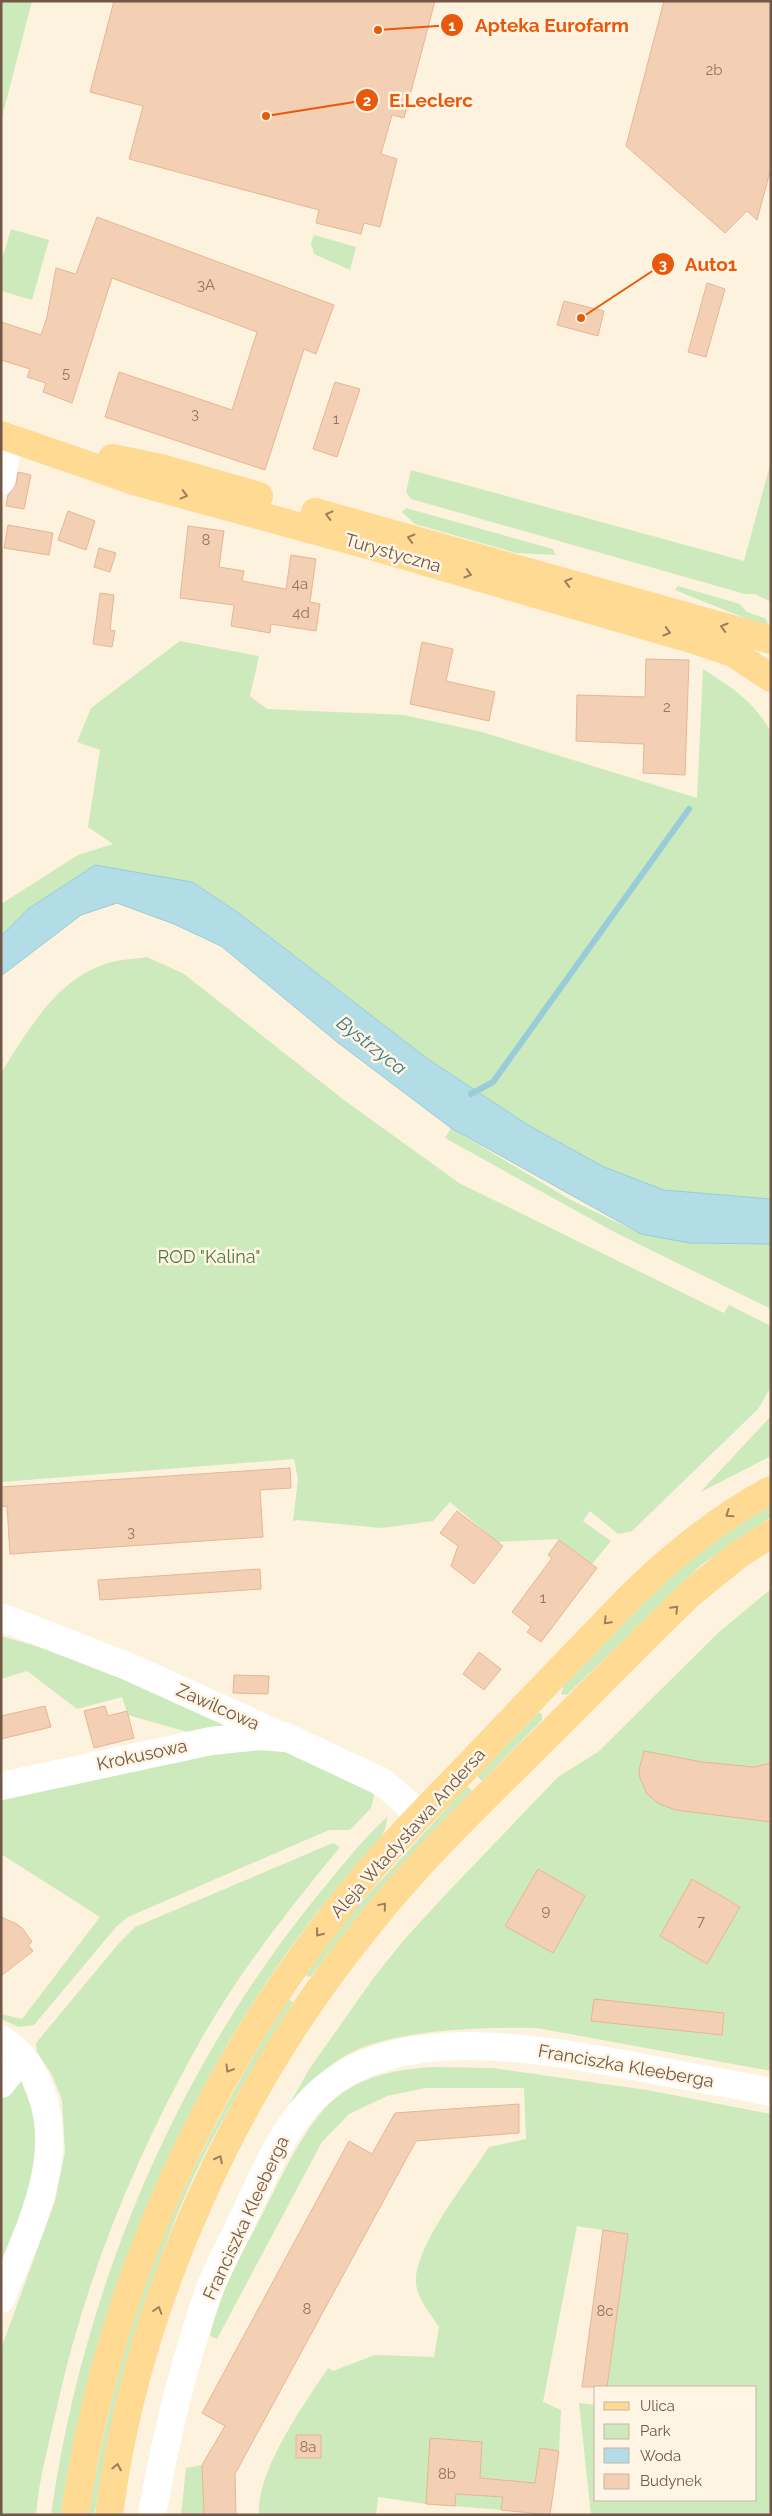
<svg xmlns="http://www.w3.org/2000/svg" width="772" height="2516" viewBox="0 0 772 2516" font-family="Raleway,sans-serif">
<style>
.green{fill:#cdeabc}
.water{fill:#b2dde6;stroke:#98ccd8}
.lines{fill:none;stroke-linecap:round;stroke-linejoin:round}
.stream{stroke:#98ccd8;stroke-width:6}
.building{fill:#f3cfb4;stroke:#e6b694}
.minor{stroke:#fff;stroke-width:28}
.major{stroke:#ffda93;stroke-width:28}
.oneway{stroke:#9d7e5d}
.labels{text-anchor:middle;stroke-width:5;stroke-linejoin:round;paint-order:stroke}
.number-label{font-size:15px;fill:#937562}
.street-label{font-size:18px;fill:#735746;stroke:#fff5e4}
.park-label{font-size:18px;fill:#4d793d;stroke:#fff5e4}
.water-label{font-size:19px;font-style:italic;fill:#3f7987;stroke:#fff5e4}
.leader{fill:none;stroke:#e8590c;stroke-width:2}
.callout-dot{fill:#e8590c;stroke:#fff5e4;stroke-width:2}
.mark-label{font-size:15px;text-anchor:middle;font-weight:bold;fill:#fff}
.callout-label{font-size:19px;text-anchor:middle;font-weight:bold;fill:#e8590c;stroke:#fff5e4;stroke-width:5;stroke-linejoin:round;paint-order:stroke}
</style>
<rect width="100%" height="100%" fill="#fdf2dd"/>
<path class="green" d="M1 1H32L1 121Z
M11 229 49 240 32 300 1 291V263Z
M314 235 356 247 350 270 314 254 311 243Z
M771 461V602L755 594H745L411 499 406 492 411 470 744 561Z
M406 508 553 549 556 555 516 553 415 524 402 512Z
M678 586 740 604 747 612 765 618 769 626 742 617 675 590Z
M180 641 259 656 250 696 267 709 404 715 482 732 697 798 703 669C732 688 754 701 771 732V1199L664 1190 604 1167 528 1125 428 1059 240 914 192 882 28 909 1 936V904L78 855 113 844 88 827 100 750 77 742 91 708Z
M147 957 184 974 344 1100 459 1183 724 1313 729 1305 771 1326V1387L758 1409 632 1531 618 1534 590 1511 583 1521 611 1541 592 1564 557 1539 497 1542 450 1502 433 1521 382 1528 297 1520 293 1521 298 1479 294 1459 1 1482V1073C29 1029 58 976 112 962 123 959 135 959 147 957Z
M451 1128 569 1199 641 1234 690 1243 771 1244V1309L618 1234 445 1138Z
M771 1416V1456L701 1492 704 1488Z
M771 1502V1517L701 1565 567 1695 561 1694 564 1685 677 1569Z
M771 1589V2071L537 2028C484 2027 397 2029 350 2053 327 2065 307 2087 289 2105L310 2068 375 1976 403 1941 446 1894 558 1777 598 1752 719 1632Z
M1 1636 116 1669 221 1717 227 1727 191 1733 128 1715 122 1697 77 1709 27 1671 1 1679Z
M539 1712 542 1714V1720L482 1781 477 1776Z
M275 1745 372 1791 374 1796 371 1808 350 1830H329L128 1917 116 1927 34 2025 19 2027 3 2020 1 2014 22 2019 100 1917 1 1854V1800L218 1751Z
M467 1786 472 1791C414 1850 360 1910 311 1976L307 1977 306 1974 352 1912Z
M387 1817C387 1826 383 1835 378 1842 371 1852 362 1860 354 1868 336 1889 318 1910 302 1932 276 1967 252 2003 230 2040 144 2185 85 2347 61 2515H51C82 2295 171 2080 309 1906 334 1876 358 1844 387 1817Z
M333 1843 340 1847C289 1909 239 1972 199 2043 135 2157 85 2279 57 2407 49 2443 39 2478 36 2515H1V2349L55 2201 65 2152 62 2100 52 2075 37 2052 36 2043 120 1942 135 1927Z
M288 1999 293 2002C257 2060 221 2118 192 2180 145 2283 115 2404 94 2515H88C103 2434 120 2353 148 2276 184 2179 233 2087 288 1999Z
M433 2067 493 2068 647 2090 771 2114V2515H591L579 2403 596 2405V2500H756V2387H607L628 2234 577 2226 543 2402 561 2410 559 2451 540 2448 531 2512 426 2504 378 2497 376 2515H259C257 2469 304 2405 328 2368L333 2371 375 2355 434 2357 439 2327C431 2315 417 2298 416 2283 414 2247 469 2178 489 2147L526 2139 524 2088H425L387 2096 349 2114 322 2142 217 2339 210 2336C217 2293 242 2254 262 2215 280 2180 306 2121 337 2097 365 2075 399 2069 433 2067Z
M20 2081 30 2086 39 2161 1 2270V2094Z
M202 2465 204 2515H181L186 2468Z"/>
<path class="water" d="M95 865 192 882 240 914 428 1059 528 1125 604 1167 664 1190 771 1199V1244L690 1243 641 1234 451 1128 337 1042 221 946 174 924 117 903 81 915 1 976V936L28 909Z"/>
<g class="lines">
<path class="stream" d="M471 1094 493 1082 689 809"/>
</g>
<path class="building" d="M114 1H435L404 118 392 115 381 154 397 159 380 227 364 223 361 234 316 223 319 210 129 159 143 106 90 92Z
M664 1H771V168L757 220 747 211 725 233 626 146Z
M97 217 334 305 316 354 304 349 265 470 105 417 119 372 232 410 257 332 112 278 72 403 43 392 46 383 27 377 30 369 1 360V322L41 335 47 317 56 268 76 274Z
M707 283 725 289 706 357 688 352Z
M564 301 604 311 598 336 557 325Z
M335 382 360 389 337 457 313 449Z
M18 472 31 475 24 509 6 506 8 495 16 484Z
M68 511 95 521 86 550 58 540Z
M8 525 53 533 49 555 4 548Z
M188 526 224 531 219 567 244 571 242 581 286 589 291 555 316 559 310 602 320 604 316 631 271 624 270 633 231 626 234 605 180 598Z
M99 548 116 553 110 572 94 567Z
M100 593 114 595 110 630 115 631 112 647 93 644Z
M422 642 453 649 446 681 495 692 489 721 410 704Z
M646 659 689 660 685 775 643 773 644 744 576 741 577 695 645 697Z
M290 1468 291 1488 260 1490 263 1537 10 1554 7 1506 1 1507V1487Z
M457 1511 503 1546 474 1584 451 1566 458 1546 440 1533Z
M559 1540 597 1568 541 1642 527 1632 531 1627 512 1612 552 1558 548 1555Z
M260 1569 261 1589 100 1600 98 1580Z
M479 1652 501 1669 484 1690 463 1674Z
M234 1675 269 1676 268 1694 233 1693Z
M45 1706 51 1727 1 1739V1716Z
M105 1706 108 1716 127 1711 134 1738 94 1748 84 1711Z
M644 1751 702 1762 754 1767 771 1763V1822L676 1810 659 1804 647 1794 640 1778 639 1770Z
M538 1869 585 1896 553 1953 505 1926Z
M692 1879 740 1907 707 1964 660 1936Z
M1 1917 17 1924 23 1929 32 1942 28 1945 33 1951 1 1976Z
M594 1999 724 2013 722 2035 591 2021Z
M519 2104V2133L416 2141 235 2474 236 2515H204L202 2465 225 2426 202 2413 349 2141 372 2154 395 2113Z
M603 2230 628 2234 607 2387H582Z
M296 2435H321V2458H296Z
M430 2438 482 2442 480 2478 535 2483 540 2448 559 2451 550 2515 501 2510 503 2497 456 2494 455 2506 426 2504Z"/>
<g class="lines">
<path class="minor" d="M1 481 9 437
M1 1617 127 1666 277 1734
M1 1786 211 1741 259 1736 285 1738 284 1736 384 1783 420 1815
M1 2039C20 2051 33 2069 40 2090 68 2160 26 2234 1 2299
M1 2084 13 2069
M152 2515C165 2440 183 2366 208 2294 217 2268 232 2243 243 2218 262 2179 278 2138 307 2105 382 2018 535 2048 634 2066 679 2075 725 2083 771 2092"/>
<path class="major" d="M1 435 137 482 371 546 691 639 733 653 771 678
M112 458 161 468 259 496
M315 512 771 640
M75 2515C107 2290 203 2076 345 1900 382 1854 423 1812 464 1770 518 1713 573 1656 627 1600 671 1556 717 1519 771 1490
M109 2515C136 2302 238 2082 374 1918 422 1858 478 1805 532 1751 585 1699 637 1645 691 1593L738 1555 771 1534"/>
</g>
<defs><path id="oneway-chevron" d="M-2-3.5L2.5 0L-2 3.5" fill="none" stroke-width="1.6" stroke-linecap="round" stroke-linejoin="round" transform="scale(1.25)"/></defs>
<g class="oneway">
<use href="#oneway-chevron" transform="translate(184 495) rotate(15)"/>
<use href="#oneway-chevron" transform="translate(329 515) rotate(-166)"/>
<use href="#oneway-chevron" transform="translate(411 538) rotate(-164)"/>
<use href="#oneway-chevron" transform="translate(468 574) rotate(16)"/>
<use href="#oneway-chevron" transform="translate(568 582) rotate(-164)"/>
<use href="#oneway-chevron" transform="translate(724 627) rotate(-164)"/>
<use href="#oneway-chevron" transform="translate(667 632) rotate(16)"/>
<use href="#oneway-chevron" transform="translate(729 1514) rotate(147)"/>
<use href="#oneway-chevron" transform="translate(675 1609) rotate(-46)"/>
<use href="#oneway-chevron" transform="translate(607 1621) rotate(134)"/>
<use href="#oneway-chevron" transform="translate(383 1906) rotate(-50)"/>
<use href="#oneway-chevron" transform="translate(319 1933) rotate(128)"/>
<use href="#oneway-chevron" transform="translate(229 2069) rotate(121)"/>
<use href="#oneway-chevron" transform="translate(219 2159) rotate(-63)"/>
<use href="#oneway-chevron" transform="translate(158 2310) rotate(-72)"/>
<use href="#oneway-chevron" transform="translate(117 2467) rotate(-79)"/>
</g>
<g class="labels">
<g class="number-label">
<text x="714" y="75">2b</text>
<text x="206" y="290">3A</text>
<text x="66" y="378">5</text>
<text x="195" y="419">3</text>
<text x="336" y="424">1</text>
<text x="206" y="545">8</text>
<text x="300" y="589">4a</text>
<text x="301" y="618">4d</text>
<text x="667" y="712">2</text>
<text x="131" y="1537">3</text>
<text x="543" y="1603">1</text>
<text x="546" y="1916">9</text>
<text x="701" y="1926">7</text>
<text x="307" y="2314">8</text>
<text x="605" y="2316">8c</text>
<text x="308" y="2452">8a</text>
<text x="447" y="2479">8b</text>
</g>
<g class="street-label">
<text transform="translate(393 553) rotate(16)" y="6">Turystyczna</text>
<text transform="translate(218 1707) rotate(24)" y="6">Zawilcowa</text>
<text transform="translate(142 1755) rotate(-12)" y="6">Krokusowa</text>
<text transform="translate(408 1833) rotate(-48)" y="6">Aleja Władysława Andersa</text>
<text transform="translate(626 2066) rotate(10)" y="6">Franciszka Kleeberga</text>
<text transform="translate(246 2218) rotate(-65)" y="6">Franciszka Kleeberga</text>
</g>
<g class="park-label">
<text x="209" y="1263">ROD "Kalina"</text>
</g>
<g class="water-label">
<text transform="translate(372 1045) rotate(38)" y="7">Bystrzyca</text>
</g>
</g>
<path class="leader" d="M378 30L452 25M266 116L367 100M581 318L663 264"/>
<g class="callout-dot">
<circle cx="378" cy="30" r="5"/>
<circle cx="266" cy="116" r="5"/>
<circle cx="581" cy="318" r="5"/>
<circle cx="452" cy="25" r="12"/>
<circle cx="367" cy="100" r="12"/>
<circle cx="663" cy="264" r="12"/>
</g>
<g class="mark-label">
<text x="452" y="31">1</text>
<text x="367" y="106">2</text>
<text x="663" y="270">3</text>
</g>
<g class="callout-label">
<text x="552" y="32">Apteka Eurofarm</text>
<text x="431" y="107">E.Leclerc</text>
<text x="711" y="271">Auto1</text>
</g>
<rect width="772" height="2516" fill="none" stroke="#735746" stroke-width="5"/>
<rect x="594" y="2386" width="162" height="115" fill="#fff5e4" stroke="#c7b6a5"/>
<rect x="604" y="2402" width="25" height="8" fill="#ffda93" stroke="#c7b6a5"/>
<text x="640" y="2411" font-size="15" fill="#735746">Ulica</text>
<rect x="604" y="2424" width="25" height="15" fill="#cdeabc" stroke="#c7b6a5"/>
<text x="640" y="2436" font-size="15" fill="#735746">Park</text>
<rect x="604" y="2448" width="25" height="15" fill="#b2dde6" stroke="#c7b6a5"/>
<text x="640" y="2461" font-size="15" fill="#735746">Woda</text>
<rect x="604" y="2474" width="25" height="15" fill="#f3cfb4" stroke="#c7b6a5"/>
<text x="640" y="2486" font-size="15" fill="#735746">Budynek</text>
</svg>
